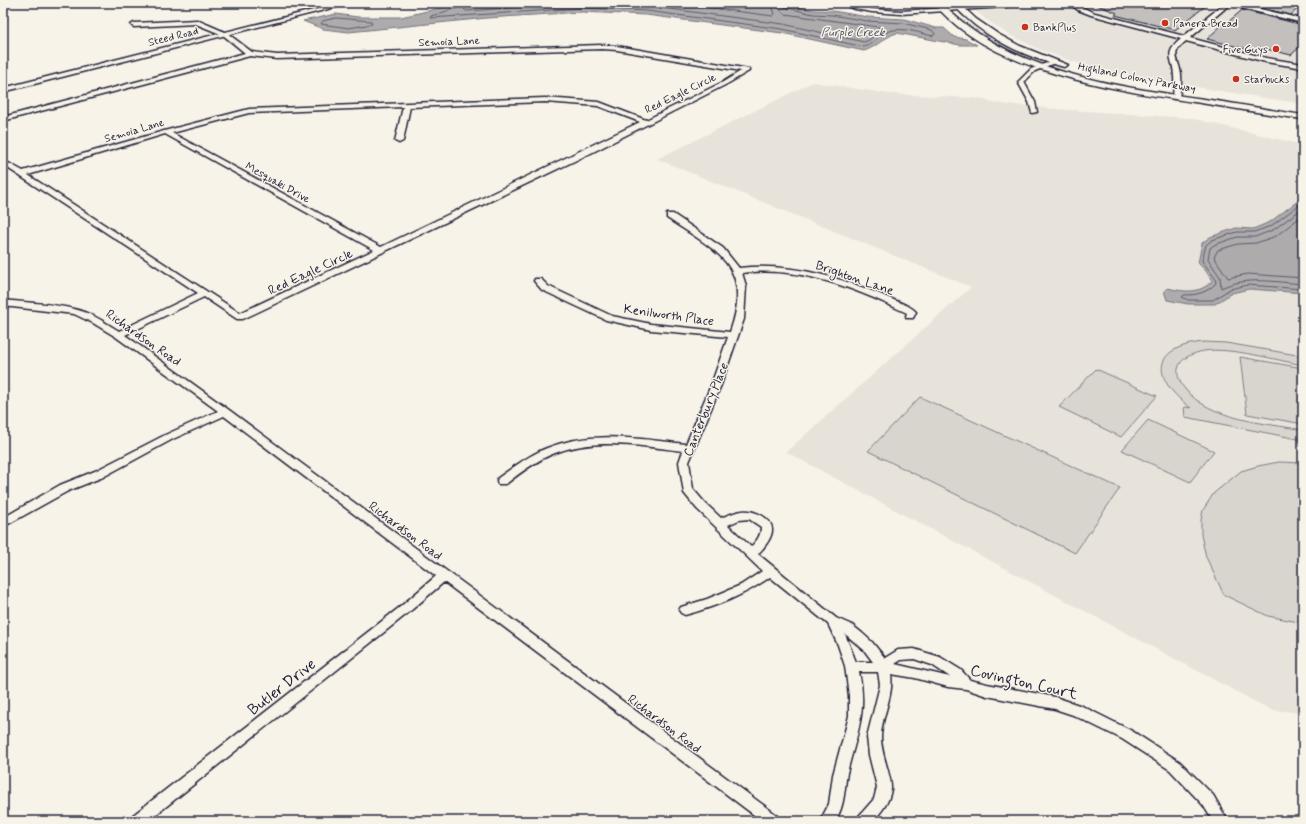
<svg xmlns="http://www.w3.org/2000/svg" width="1306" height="824" viewBox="0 0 1306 824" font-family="Mynerve,sans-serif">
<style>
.built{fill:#e7e3db}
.green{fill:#d8d5cf;stroke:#7d7c85}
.water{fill:#aeabad;stroke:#76747f}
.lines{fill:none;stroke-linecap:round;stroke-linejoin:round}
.shore{stroke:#5a5969;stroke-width:1}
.building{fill:#c2bfbd;stroke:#22223b}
.minor-casing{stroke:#22223b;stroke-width:3}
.tertiary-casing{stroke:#22223b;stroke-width:3}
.minor{fill:#f7f3e8;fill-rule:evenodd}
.tertiary{fill:#f7f3e8;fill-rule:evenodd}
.poi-dot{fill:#c8321e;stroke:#f7f3e8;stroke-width:1.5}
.labels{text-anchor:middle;stroke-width:3;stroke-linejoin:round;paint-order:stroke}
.far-poi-label{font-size:11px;fill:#22223b;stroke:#f7f3e8;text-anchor:start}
.far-street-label{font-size:11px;fill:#22223b;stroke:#f7f3e8}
.far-water-label{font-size:12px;font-style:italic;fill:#535263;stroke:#f7f3e8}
.street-label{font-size:13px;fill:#22223b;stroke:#f7f3e8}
.near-street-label{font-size:16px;fill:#22223b;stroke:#f7f3e8}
</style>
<rect width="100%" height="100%" fill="#f7f3e8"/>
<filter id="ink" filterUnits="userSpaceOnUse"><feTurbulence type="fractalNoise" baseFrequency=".025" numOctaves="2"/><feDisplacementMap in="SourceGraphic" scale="8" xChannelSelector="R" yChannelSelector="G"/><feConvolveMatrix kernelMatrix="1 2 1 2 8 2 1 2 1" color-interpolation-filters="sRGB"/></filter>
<g filter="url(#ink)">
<path class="built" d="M967 3H1303V104L1132 77 1071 61 1038 49 1006 33 984 18Z
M813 82 890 94 974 98 986 99 992 103 1056 109 1190 118 1303 145V713L1271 710 786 452 971 287 657 159Z"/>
<path class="green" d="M1204 342 1226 343 1303 356V365C1276 360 1230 347 1204 351 1193 353 1180 358 1178 369 1177 376 1180 383 1185 389 1210 420 1266 423 1303 430V440L1185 417 1184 407 1191 408C1152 380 1149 347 1204 342Z
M1240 357 1303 368V424L1247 414Z
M1096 369 1157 396 1121 437 1059 407Z
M920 397 1120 488 1075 553 868 451Z
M1148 420 1214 451 1190 482 1122 450Z
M1279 462 1303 463V623L1268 616 1224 595 1206 557 1201 535V520L1203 510 1214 493 1241 471 1258 466Z"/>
<path class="water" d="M470 3H779L813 10 833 11 868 17 904 19 936 28H944L954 37 966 39 977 45H960L897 33C884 37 877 47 864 51L782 33 646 15 582 12 487 18 349 32 323 29 303 21 336 14 358 17H401L449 6Z
M1303 197V293L1249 289 1232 293 1215 304H1188L1167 300 1164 291 1168 288C1184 292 1200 294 1212 281L1206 271 1198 263 1202 243 1210 237 1236 228 1253 229 1270 222Z"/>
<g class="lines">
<path class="shore" d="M460 3 457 8 431 16 430 18 582 8 647 11 782 29 864 47C873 44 877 37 885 33 900 25 918 33 933 36L935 34 932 30 903 23 867 21 832 15 813 14 784 7 782 3
M465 3 464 9 466 11 582 3 647 6 783 24 864 42 869 40 881 30 879 27 785 14 779 9 777 3
M671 3 773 16 775 14 771 3
M337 18 371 21 372 24 349 28 321 24 323 21Z
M1303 202 1271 226 1254 232H1237L1212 240 1206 245 1202 261 1215 278 1216 283C1207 293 1197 295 1184 295L1182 297 1188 300H1213L1230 289 1248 285 1303 289
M1303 208 1273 230 1255 237H1237L1214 245 1210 248 1208 259 1220 277 1221 288C1247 276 1275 282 1303 284
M1303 215 1276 236 1256 243 1238 244 1218 250 1214 257 1228 278 1248 274 1303 278"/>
</g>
<path class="building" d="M1092 3H1167L1208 4 1175 30 1115 15 1117 13Z
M1250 3H1303V4L1291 15 1248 5Z
M1242 10 1303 25V44L1291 55 1258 47 1254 51 1207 39 1225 22 1227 23Z"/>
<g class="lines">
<defs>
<path id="minor" d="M839 3H848L872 9 901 11 1021 3 1004 7 901 14 872 12 855 9Z
M1069 3C1078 3 1086 10 1095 13L1184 36 1224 4H1228V6L1190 38 1266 58 1303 64V68L1266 62 1186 41C1169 55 1179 57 1181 75 1182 83 1180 90 1179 98L1174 99C1172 92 1175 84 1174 77 1174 58 1162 55 1181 39L1091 15 1078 10Z
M1243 5 1303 19V23L1241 8 1240 7Z
M197 20 227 33 252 52 277 55 602 45 617 46 749 69V71L727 84 589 154 243 319H237L204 297 125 335 229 410 778 816 780 821H762L444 582 408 613 148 821H130L132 816 400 607 436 576 224 416 173 439 103 477 68 491 3 527V518L60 485 95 471 165 435 218 411 116 337 93 323 74 314 3 306V300C28 303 54 303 78 310 93 314 106 323 119 331L198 293 3 165V160L23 171 164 131 249 109 545 98 599 102 646 120 723 82 741 71 617 50 602 49 277 59 250 56 3 121V117L245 53 223 35 196 24 134 27 131 25 134 23ZM545 102 598 106 640 122 381 247 172 133 249 113 403 107 395 141 399 143 403 141 410 107ZM165 134 374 250 240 313 28 175Z
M1052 61 1057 62 1035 71 1024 82 1035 102 1037 112 1032 113 1029 102 1018 82 1031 69Z
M667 214H673L723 248 739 268C790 262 843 278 889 298 898 302 910 305 916 312L913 318H907L906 316 907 313C857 289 798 265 742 273L746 286 744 319 721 385 689 462 693 489 705 503 721 518C728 515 735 512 742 511 748 510 755 512 761 515 781 526 770 541 758 554L836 618 852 625 862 633 872 642 885 658 898 650 914 649 940 657 961 670 970 680 987 684 1055 697 1082 706 1132 731 1180 762 1213 795 1228 821H1213L1203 805 1170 770 1122 739 1073 715 1055 709 987 696 966 689 948 687 915 678 891 674C894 697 881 716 881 738 881 754 892 777 891 789 889 803 882 811 873 821H857L859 816 874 799 877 787 869 755 867 737 880 685 878 672H859C868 712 856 736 847 773 844 790 845 806 835 821H820L829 804 833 775 849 716V696L845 666 838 645 828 624 770 577C743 596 717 606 685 615L681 613 679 610 681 607 707 599 741 585 762 571 697 509 684 493 679 462 683 451C642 446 596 437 555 453 537 460 521 472 506 484H498L497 481 498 478C514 467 529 455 547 448 592 430 640 439 686 444L711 385 728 337 651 330 606 320 542 290 534 281 535 279H541L548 286 612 316 651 324 730 332C754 265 716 251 667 218ZM749 519 761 527C761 536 757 540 751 547L728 525 739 520ZM845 634 864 650 873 662H856ZM914 659 932 665 950 677 895 664 901 660Z"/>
<path id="tertiary" d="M341 3H352L3 92V88Z
M934 3H941C1010 72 1112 86 1204 99 1237 104 1270 110 1303 115V119C1271 115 1239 109 1207 104 1122 91 991 74 934 3Z
M952 3H959L976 19 998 34 1020 46 1068 65 1064 67C1023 57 979 35 952 3Z"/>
</defs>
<use href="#minor" class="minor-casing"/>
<use href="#tertiary" class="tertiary-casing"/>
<use href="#minor" class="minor"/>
<use href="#tertiary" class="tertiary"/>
</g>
</g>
<g class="poi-dot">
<circle cx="1165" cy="23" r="4"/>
<circle cx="1025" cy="27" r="4"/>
<circle cx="1276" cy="49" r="4"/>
<circle cx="1236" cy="79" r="4"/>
</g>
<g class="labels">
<g class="far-poi-label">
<text x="1173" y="27">Panera Bread</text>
<text x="1033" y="31">BankPlus</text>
<text x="1268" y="53" text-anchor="end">Five Guys</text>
<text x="1244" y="83">Starbucks</text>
</g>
<g class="far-street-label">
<text transform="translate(173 36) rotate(-14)" y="4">Steed Road</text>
<text transform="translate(449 41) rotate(-2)" y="4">Semoia Lane</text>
<text transform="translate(1137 77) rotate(11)" y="4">Highland Colony Parkway</text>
<text transform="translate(680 93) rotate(-26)" y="4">Red Eagle Circle</text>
<text transform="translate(134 130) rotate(-16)" y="4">Semoia Lane</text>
<text transform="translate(278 182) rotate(29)" y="4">Mesquaki Drive</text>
</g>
<g class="far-water-label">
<text x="853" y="36">Purple Creek</text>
</g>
<g class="street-label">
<text transform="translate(310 271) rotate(-25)" y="5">Red Eagle Circle</text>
<text transform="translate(855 277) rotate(19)" y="5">Brighton Lane</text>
<text transform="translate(669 314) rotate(8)" y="5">Kenilworth Place</text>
<text transform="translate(144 337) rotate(35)" y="5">Richardson Road</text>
<text transform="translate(705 409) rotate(-68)" y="5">Canterbury Place</text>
<text transform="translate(406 530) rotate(37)" y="5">Richardson Road</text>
<text transform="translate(665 723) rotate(37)" y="5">Richardson Road</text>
</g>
<g class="near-street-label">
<text transform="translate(1024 681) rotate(13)" y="6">Covington Court</text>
<text transform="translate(281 686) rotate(-38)" y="6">Butler Drive</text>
</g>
</g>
<rect width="1306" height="824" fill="none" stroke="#f7f3e8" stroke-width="16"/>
<rect x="8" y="8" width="1290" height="808" fill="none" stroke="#22223b" stroke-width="1.5" filter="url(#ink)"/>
</svg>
